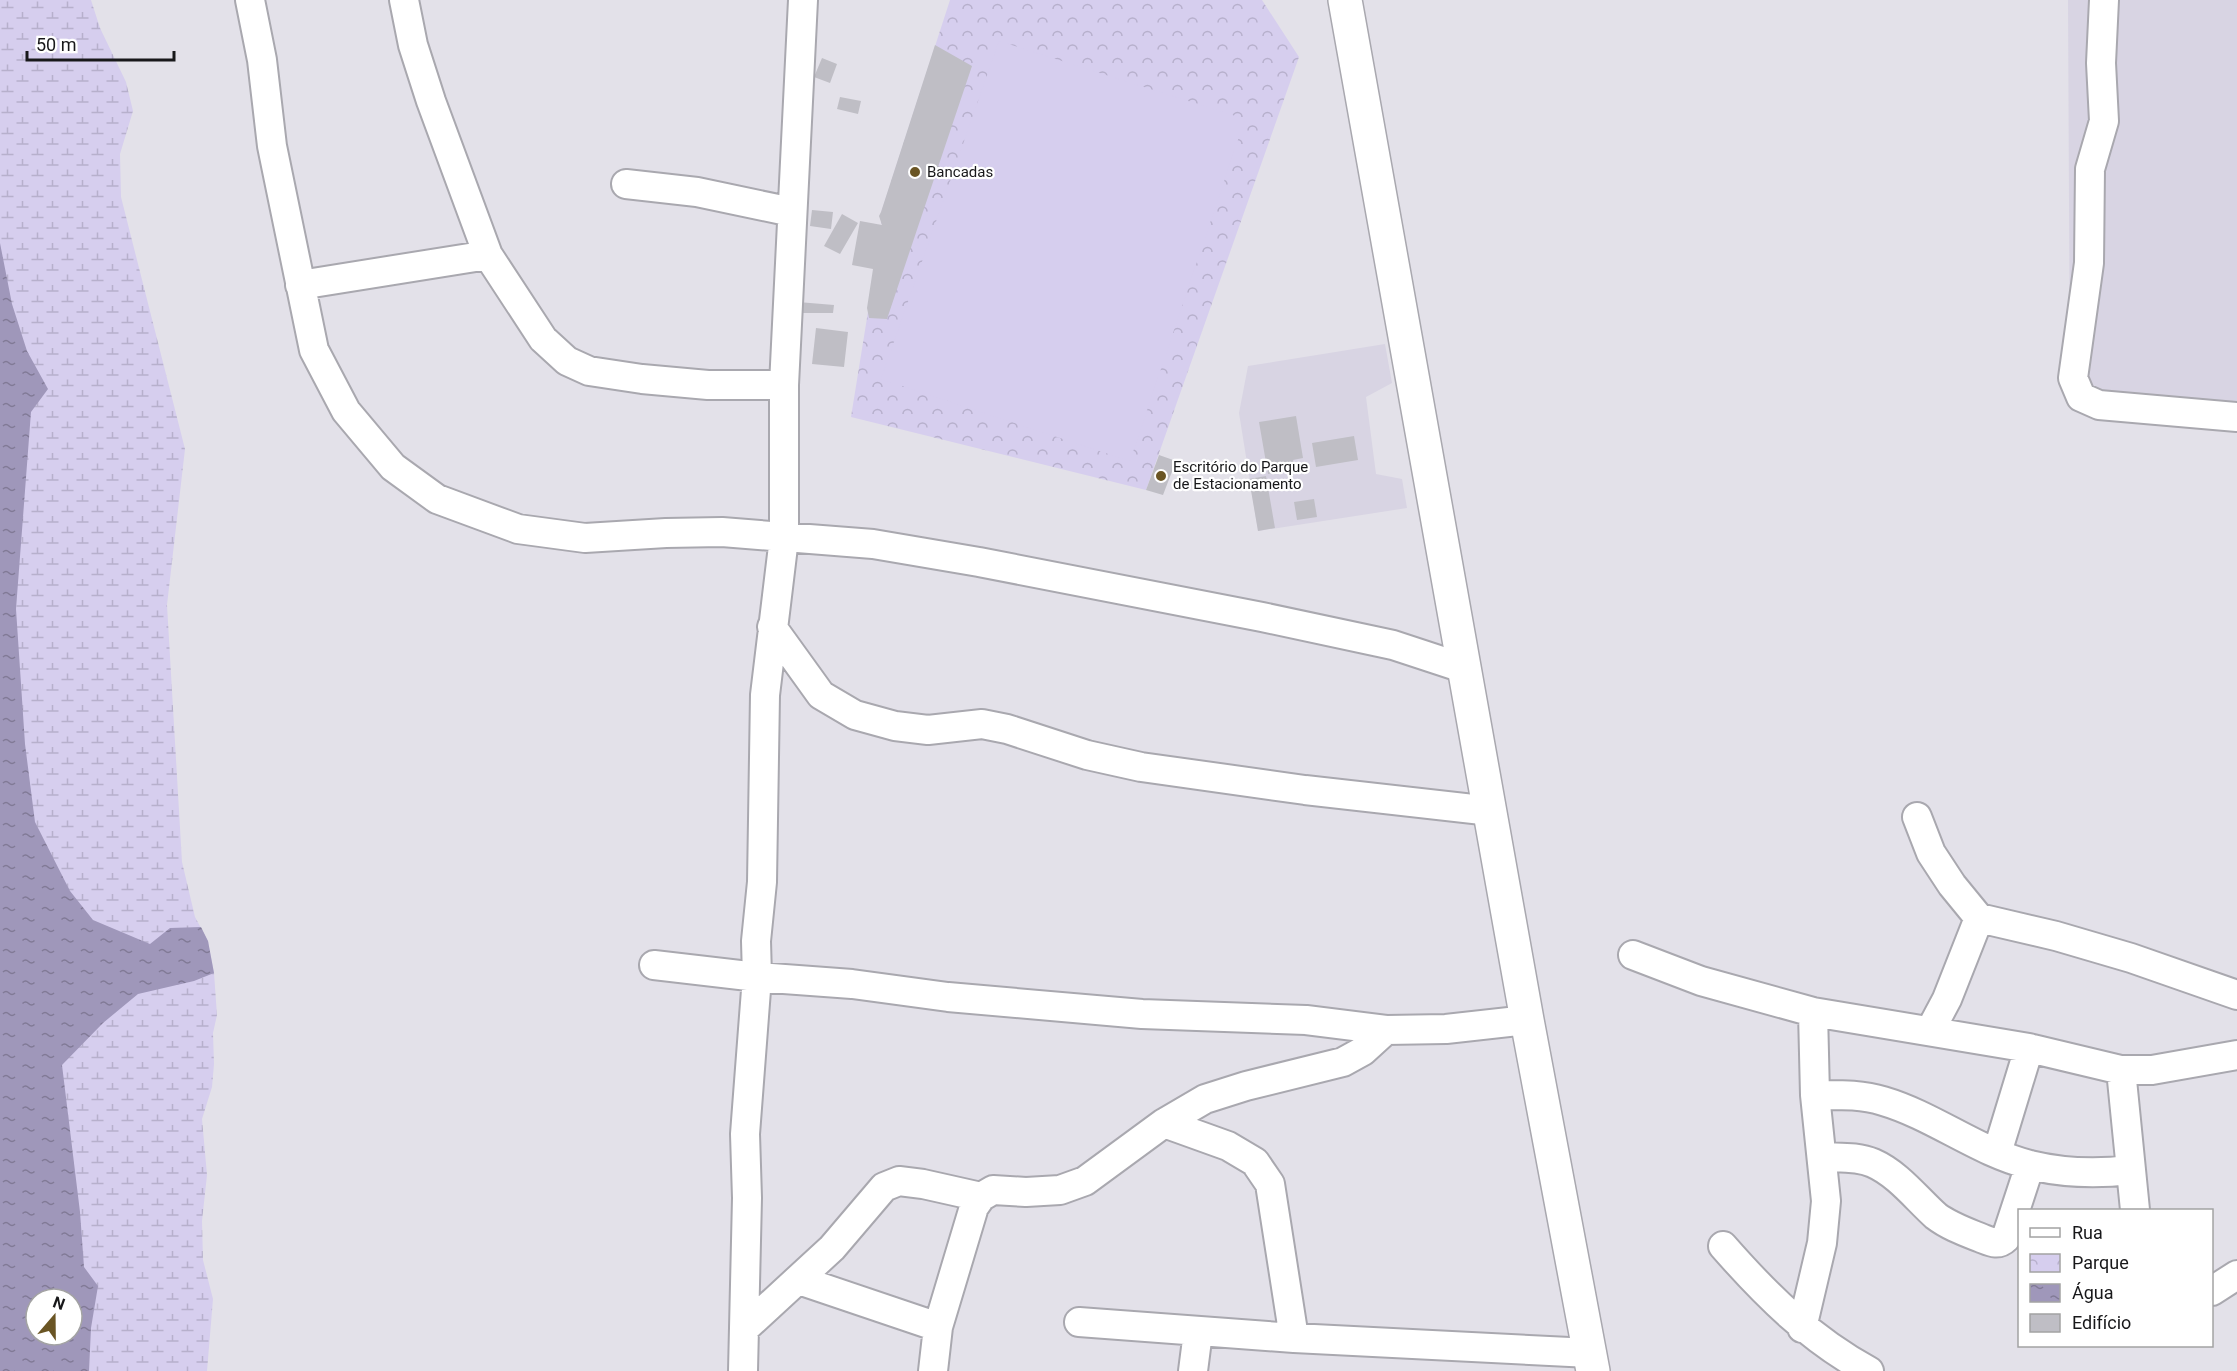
<svg xmlns="http://www.w3.org/2000/svg" width="2237" height="1371" viewBox="0 0 2237 1371" font-family="Roboto,sans-serif">
<style>
.built{fill:#d8d4e3}
.wetland{fill:url(#wetland-marsh);fill-rule:evenodd}
.park{fill:url(#park-crowns)}
.pitch{fill:#d6ceee}
.water{fill:url(#water-ripples);fill-rule:evenodd}
.building{fill:#bfbec5}
.lines{fill:none;stroke-linecap:round;stroke-linejoin:round}
.minor-casing{stroke:#a9a8af;stroke-width:32}
.major-casing{stroke:#a9a8af;stroke-width:36}
.minor{stroke:#fff;stroke-width:28}
.major{stroke:#fff;stroke-width:33}
.poi-dot{fill:#6a5524;stroke:#fff;stroke-width:2}
.labels{text-anchor:middle;stroke-width:4.5;stroke-linejoin:round;paint-order:stroke}
.poi-label{font-size:15px;fill:#18181a;stroke:#fff;text-anchor:start}
</style>
<defs>
<pattern id="wetland-marsh" width="20" height="14" patternUnits="userSpaceOnUse" patternTransform="scale(1.5)"><rect width="20" height="14" fill="#d6ceee"/><path d="M1 5h8M5 5V1M11 12h8M15 12V8" fill="none" stroke="#b7b0cc"/></pattern>
<pattern id="park-crowns" width="20" height="18" patternUnits="userSpaceOnUse" patternTransform="scale(1.5)"><rect width="20" height="18" fill="#d6ceee"/><path d="M2 6a3 3 0 1 1 6 0M12 15a3 3 0 1 1 6 0" fill="none" stroke="#b7b0cc"/></pattern>
<pattern id="water-ripples" width="26" height="14" patternUnits="userSpaceOnUse" patternTransform="scale(1.5)"><rect width="26" height="14" fill="#9f97ba"/><path d="M2 4q2-2 4 0t4 0M15 11q2-2 4 0t4 0" fill="none" stroke="#817a96"/></pattern>
</defs>
<rect width="100%" height="100%" fill="#e3e1e9"/>
<path class="built" d="M2068 0H2237V412L2070 400Z
M1385 344 1392 383 1366 397 1376 474 1402 479 1407 508 1258 531 1239 413 1248 366Z"/>
<path class="wetland" d="M0 0H91L100 28 126 82 133 111 120 154 121 197 185 449 167 605 182 862 195 917 208 941 214 973 217 1015 213 1033 214 1064 212 1087 202 1119 207 1175 202 1221 203 1260 213 1299 207 1371H0ZM36 1299H72V1335H36Z"/>
<path class="park" d="M950 0H1262L1299 57 1146 490 851 417 882 225 880 216Z"/>
<path class="pitch" d="M999 41 1245 119 1130 461 881 379Z"/>
<path class="water" d="M0 243 12 304 27 351 48 389 31 412 16 609 25 744 35 822 70 891 93 920 150 944 170 928 201 927 208 941 214 973 194 981 138 994 103 1023 62 1065 80 1212 84 1267 98 1286 91 1328 89 1371H0ZM36 1299H72V1335H36Z"/>
<path class="building" d="M935 45 972 66 887 319 869 318 867 308 873 269 852 265 860 221 882 225 879 216 881 212Z
M822 58 837 64 830 83 814 77Z
M840 97 861 101 858 114 837 109Z
M812 210 833 212 831 229 810 226Z
M842 214 858 223 840 254 824 246Z
M798 302 834 305 833 313H797Z
M816 328 848 332 844 367 812 364Z
M1296 416 1303 458 1293 460 1295 469 1268 474 1259 422Z
M1354 436 1358 460 1316 467 1312 443Z
M1159 455 1176 461 1163 495 1146 490Z
M1266 476 1275 528 1258 531 1249 479Z
M1314 499 1317 517 1297 520 1294 502Z"/>
<g class="lines">
<defs>
<path id="minor" d="M250 0 262 60 272 146 314 350 346 411 393 467 437 499 518 529 585 538 666 533 722 532 873 544 979 562 1262 617 1393 645 1466 669
M404 0 413 45 431 101 488 255 543 339 567 361 589 371 642 379 708 385H784
M2104 0 2101 63 2104 121 2090 169 2089 263 2073 378 2081 397 2099 405 2237 417
M626 184 697 192 792 212
M300 285 488 255
M772 627 821 695 855 715 895 726 928 730 982 724 1007 729 1087 755 1141 767 1305 790 1491 811
M1917 817 1931 853 1952 885 1979 918 1947 999 1930 1031
M1979 918 2056 936 2131 958 2237 995
M1633 955 1701 981 1813 1012 2029 1048 2121 1070H2152L2237 1055
M654 965 757 977 852 984 948 997 1142 1014 1306 1020 1386 1030 1446 1029 1527 1020
M2121 1070 2135 1210
M1815 1095C1838 1095 1861 1094 1883 1101 1934 1116 1978 1152 2030 1165 2063 1173 2097 1174 2130 1170
M1164 1123 1228 1146 1255 1162 1270 1184 1294 1338
M1997 1153 2029 1048
M1823 1157C1839 1158 1857 1156 1873 1163 1898 1174 1916 1198 1936 1216 1949 1226 1966 1232 1981 1238 1991 1242 1998 1246 2006 1238L2030 1165
M1723 1246C1766 1295 1811 1340 1869 1371
M799 1280 938 1327
M2212 1291 2237 1275
M1079 1322 1294 1338 1590 1353
M1802 1328 1822 1243 1826 1201 1815 1095 1813 1012
M744 1329 832 1248 884 1187 899 1181 923 1184 981 1197
M743 1371 747 1198 745 1134 757 977 756 941 762 882 765 695 784 538V385L803 0
M933 1371 938 1327 974 1207 981 1197 993 1190 1026 1192 1060 1190 1085 1181 1164 1123 1205 1099 1246 1086 1343 1062 1363 1051 1386 1030
M1193 1371 1198 1332"/>
<path id="major" d="M1345 0 1527 1020 1593 1371"/>
</defs>
<use href="#minor" class="minor-casing"/>
<use href="#major" class="major-casing"/>
<use href="#minor" class="minor"/>
<use href="#major" class="major"/>
</g>
<g class="poi-dot">
<circle cx="915" cy="172" r="6"/>
<circle cx="1161" cy="476" r="6"/>
</g>
<g class="labels">
<g class="poi-label">
<text x="927" y="177">Bancadas</text>
<text x="1173" y="472">Escritório do Parque<tspan x="1173" dy="17">de Estacionamento</tspan></text>
</g>
</g>
<rect x="2018" y="1209" width="195" height="138" fill="#ffffff" stroke="#a3a3a3" stroke-width="1.5"/>
<rect x="2030" y="1228" width="30" height="9" fill="#ffffff" stroke="#a3a3a3" stroke-width="1.5"/>
<text x="2072" y="1239" font-size="18" fill="#18181a">Rua</text>
<rect x="2030" y="1254" width="30" height="18" fill="url(#park-crowns)" stroke="#a3a3a3" stroke-width="1.5"/>
<text x="2072" y="1269" font-size="18" fill="#18181a">Parque</text>
<rect x="2030" y="1284" width="30" height="18" fill="url(#water-ripples)" stroke="#a3a3a3" stroke-width="1.5"/>
<text x="2072" y="1299" font-size="18" fill="#18181a">Água</text>
<rect x="2030" y="1314" width="30" height="18" fill="#bfbec5" stroke="#a3a3a3" stroke-width="1.5"/>
<text x="2072" y="1329" font-size="18" fill="#18181a">Edifício</text>
<g transform="translate(54 1317) rotate(20)"><circle r="28" fill="#ffffff" stroke="#a3a3a3" stroke-width="1.5"/>
<path d="M0-4.5L10 22L0 15L-10 22Z" fill="#6a5524"/>
<text y="-9" font-size="16" font-weight="bold" text-anchor="middle" fill="#18181a">N</text>
</g>
<path d="M27 51v9h147v-9" fill="none" stroke="#18181a" stroke-width="3"/>
<text x="36" y="51" font-size="18" fill="#18181a" stroke="#ffffff" stroke-width="4.5" paint-order="stroke">50 m</text>
</svg>
